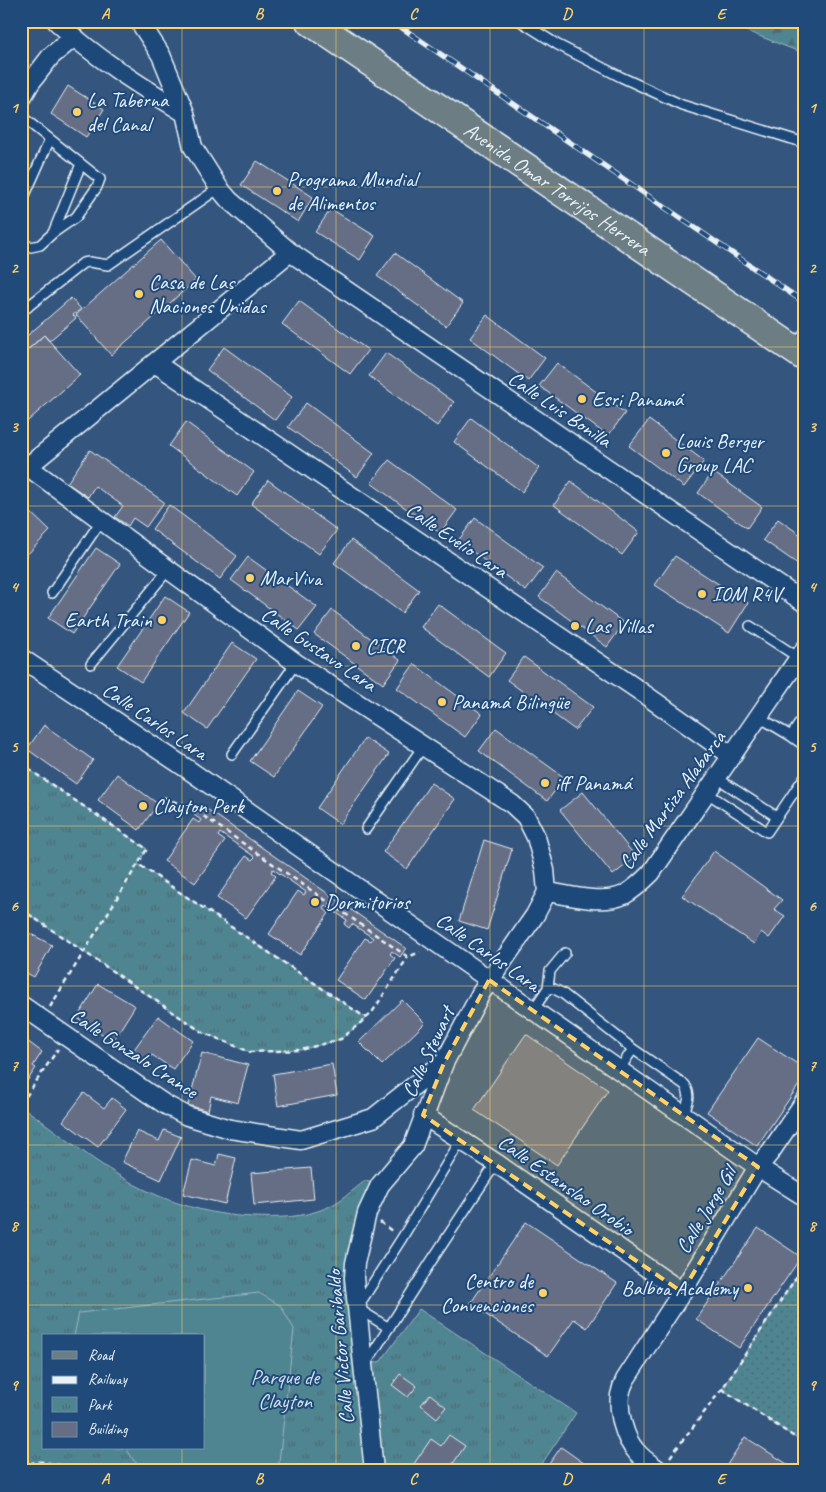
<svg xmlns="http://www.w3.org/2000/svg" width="826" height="1492" viewBox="0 0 826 1492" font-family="Caveat,sans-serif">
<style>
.grass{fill:url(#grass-dots);stroke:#9cbac4}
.forest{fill:url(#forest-firs);stroke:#9cbac4}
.park{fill:url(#park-tufts);stroke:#9cbac4;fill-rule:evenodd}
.pitch{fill:#4f8491;stroke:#9cbac4}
.building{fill:#656e85;stroke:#e8f1f8}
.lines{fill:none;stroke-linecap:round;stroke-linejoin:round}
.lane-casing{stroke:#e8f1f8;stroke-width:12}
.street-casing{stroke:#e8f1f8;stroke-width:21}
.primary-casing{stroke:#e8f1f8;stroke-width:31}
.path{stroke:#e8f1f8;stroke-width:2.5;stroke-dasharray:5 4;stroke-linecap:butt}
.lane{stroke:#1f4a7a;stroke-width:9}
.street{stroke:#1f4a7a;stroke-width:18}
.primary{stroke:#6c7e84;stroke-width:28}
.rail-casing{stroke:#e8f1f8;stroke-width:5.5}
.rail{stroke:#1f4a7a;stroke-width:4;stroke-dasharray:11;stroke-linecap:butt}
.marked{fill:#ffd166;fill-opacity:0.2;stroke:#ffd166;stroke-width:4;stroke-dasharray:10 6;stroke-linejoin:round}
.grid{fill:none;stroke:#ffd166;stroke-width:1;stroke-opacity:0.55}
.poi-dot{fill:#ffd166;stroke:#1f4a7a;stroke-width:2}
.labels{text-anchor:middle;stroke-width:4;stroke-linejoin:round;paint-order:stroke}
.poi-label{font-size:21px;fill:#e8f1f8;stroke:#1f4a7a;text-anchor:start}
.street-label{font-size:21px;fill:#e8f1f8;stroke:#1f4a7a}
.park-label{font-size:21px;fill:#d1e1e9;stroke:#1f4a7a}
.neatline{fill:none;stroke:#ffd166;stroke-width:2}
.grid-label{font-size:16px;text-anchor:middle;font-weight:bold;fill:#ffd166}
</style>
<defs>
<pattern id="grass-dots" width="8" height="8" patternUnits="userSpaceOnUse" patternTransform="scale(1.25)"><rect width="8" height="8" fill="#4f8491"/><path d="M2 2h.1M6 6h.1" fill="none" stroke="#4b6c75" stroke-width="1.8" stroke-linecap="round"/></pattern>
<pattern id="forest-firs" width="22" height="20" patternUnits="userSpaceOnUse" patternTransform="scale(1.25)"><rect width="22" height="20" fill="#4f8491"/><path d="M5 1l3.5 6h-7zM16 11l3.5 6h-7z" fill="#4b6c75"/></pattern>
<pattern id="park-tufts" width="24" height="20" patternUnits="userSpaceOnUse" patternTransform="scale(1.25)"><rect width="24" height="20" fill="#4f8491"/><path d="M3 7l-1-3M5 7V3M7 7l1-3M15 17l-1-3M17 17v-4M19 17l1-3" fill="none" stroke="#4b6c75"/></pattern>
</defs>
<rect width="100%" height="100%" fill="#34557d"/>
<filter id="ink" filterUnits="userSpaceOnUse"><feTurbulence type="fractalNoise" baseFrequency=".02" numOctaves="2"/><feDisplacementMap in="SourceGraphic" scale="10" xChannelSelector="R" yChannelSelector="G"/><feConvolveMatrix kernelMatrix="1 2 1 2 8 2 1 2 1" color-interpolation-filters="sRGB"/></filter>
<g filter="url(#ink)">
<path class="grass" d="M805 1264V1444L722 1389Z"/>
<path class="forest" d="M724 21H805V54L726 23Z"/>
<path class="park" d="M21 764 147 849 138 864 366 1018 341 1039 301 1050 250 1052 202 1032 21 909Z
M21 1106C54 1129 86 1156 120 1176 160 1201 207 1215 253 1217 279 1218 304 1218 328 1207 340 1202 354 1189 365 1181L380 1185 359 1241 363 1367 381 1361 419 1309 576 1413 537 1471H21ZM44 1336H204V1448H44Z"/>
<path class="pitch" d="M259 1293 281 1306 294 1329 278 1471H147L134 1461 126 1448H204V1336H74L79 1313Z"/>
<path class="building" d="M68 86 104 109 86 137 51 114Z
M257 161 313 197 298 222 241 185Z
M331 209 375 236 360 260 315 232Z
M161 240 196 280 111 355 76 315Z
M395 253 463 303 446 326 377 276Z
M71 298 81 309 73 315 76 318 49 341 44 335 22 355 21 341Z
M299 301 368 350 350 374 282 324Z
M487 315 545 358 528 381 470 338Z
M44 335 80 375 21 427V356Z
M224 347 292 397 275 420 207 370Z
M386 353 454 402 437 426 369 376Z
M557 363 625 413 608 436 539 386Z
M306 403 374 453 357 477 288 427Z
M471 418 539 468 522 492 454 442Z
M649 420 704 461 684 487 629 446Z
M186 422 254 472 237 496 169 446Z
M90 450 164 502 146 527 133 518 128 526 115 517 123 506 95 486 88 497 67 483Z
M389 460 457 510 440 533 371 483Z
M713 472 762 507 747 528 698 493Z
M268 480 337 530 319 554 251 504Z
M571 481 639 532 622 555 554 505Z
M169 505 237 556 220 579 152 529Z
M27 509 50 531 21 561V514Z
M475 518 543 568 526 591 458 541Z
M778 519 805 538V569L763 540Z
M351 540 419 590 402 613 334 563Z
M96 548 120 564 72 634 48 618Z
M675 556 748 603 729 633 655 585Z
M248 557 317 607 299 630 231 580Z
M556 573 624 623 607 647 539 597Z
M165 596 189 612 141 682 117 666Z
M438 604 506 653 489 677 421 627Z
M332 610 400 660 383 684 314 634Z
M232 643 256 659 207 729 184 713Z
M524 657 593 707 575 730 507 680Z
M414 664 482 714 465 737 397 688Z
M298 691 322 707 274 777 250 761Z
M44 725 93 760 76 784 27 749Z
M496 728 565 778 547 801 479 751Z
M365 738 389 754 340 824 317 808Z
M117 774 158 804 139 830 98 800Z
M431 783 455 799 407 869 383 852Z
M583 792 636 857 613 875 560 810Z
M201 805 406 948 400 957 392 951 390 954 395 958 366 1000 336 980 365 938 371 941 373 938 352 924 349 928 344 924 347 920 325 905 323 908 329 913 300 955 269 934 298 891 304 895 306 892 273 869 271 872 276 876 246 918 217 898 246 856 252 860 255 857 220 833 218 836 225 841 195 883 164 861 193 819 199 823 201 820 194 815Z
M484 840 512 849 487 930 459 921Z
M714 851 782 900 774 909 785 916 769 938 761 932 754 944 682 896Z
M21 929 52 945 34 977 21 970Z
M98 984 135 1006 113 1041 77 1018Z
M402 1000 425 1023 382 1065 359 1042Z
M158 1016 193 1041 173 1069 152 1055 145 1065 130 1055Z
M526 1034 608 1090 557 1165 474 1110Z
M758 1038 805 1069V1076L757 1146 707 1112Z
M27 1041 42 1052 33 1066 36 1068 21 1090V1049Z
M202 1053 248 1065 238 1103 211 1096 208 1111 188 1105Z
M332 1064 337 1095 278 1106 273 1074Z
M84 1093 104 1108 112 1098 126 1109 98 1147 63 1121Z
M164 1130 181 1137 161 1180 122 1162 137 1131 159 1141Z
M219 1154 236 1158 225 1204 183 1194 192 1160 216 1166Z
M311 1168 314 1199 254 1205 251 1173Z
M526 1222 617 1283 587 1328 574 1319 548 1356 470 1304Z
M758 1228 801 1257 739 1348 696 1319Z
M400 1374 417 1386 408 1397 392 1385Z
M430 1394 446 1407 437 1418 421 1405Z
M449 1435 465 1446 448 1471H409L431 1439 441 1446Z
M745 1437 798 1471H723Z
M561 1447 595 1471H544Z"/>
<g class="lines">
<defs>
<path id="lane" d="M520 21 558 45 621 77 682 105 805 143
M21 116 100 179 97 187 76 217 53 233 40 245 31 247 21 243
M21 204 50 139
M53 233 81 164
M21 298 28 307
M21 312 83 263 89 262 108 265 219 188
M795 346 805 332
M52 593 101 521
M750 626 799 658
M91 664 168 570
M805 715 791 736 805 746
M759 717 791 736
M232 754 296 663
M717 778 777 817
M707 793 767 832 805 776
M366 829 424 745
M548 988 550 971 565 953
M533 1010 548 988 554 989 562 993 633 1049 685 1085C692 1096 688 1103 683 1114
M619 1070 633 1049
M389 1328 357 1308 402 1238 461 1140
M365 1365 432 1260 496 1163"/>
<path id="street" d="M56 21C94 57 140 86 185 113L193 147 219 188 229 200 290 252 805 603
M139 21 161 55 185 113
M21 99 31 82 51 56 73 38
M155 363 637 689 732 756
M27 466 296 663 512 804 526 817 536 837 545 870 547 892 535 915 481 993 444 1063 413 1146 380 1185 367 1213 355 1263 354 1278 374 1471
M21 472 290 252
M21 658 186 768 758 1167 805 1197
M547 892C570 895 602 905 624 895 635 889 643 881 651 873L805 649
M21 1005 148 1093 166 1105 187 1116 230 1129 301 1140 373 1118 443 1063
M423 1115 496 1163 682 1292
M660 1471C652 1465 642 1459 636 1451 624 1438 618 1412 620 1395 621 1390 623 1384 625 1380L682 1292 758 1167 769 1154 805 1101"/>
<g id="primary">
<path id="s1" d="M310 21 805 357"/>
</g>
</defs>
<use href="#lane" class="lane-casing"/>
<use href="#street" class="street-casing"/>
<use href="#primary" class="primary-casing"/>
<path class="path" d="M21 764 147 849 138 864
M164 797C179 807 189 799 202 815L408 957 420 952
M21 909 202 1032 250 1052 301 1050 341 1039 371 1014 408 957
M50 1007 138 864 366 1018
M21 1104 58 1049
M380 1222 392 1231
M722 1389 805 1444
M670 1457 722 1389 805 1264
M24 1471C31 1458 43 1462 54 1464 64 1466 70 1465 78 1471"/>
<use href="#lane" class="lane"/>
<use href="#street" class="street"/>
<use href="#primary" class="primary"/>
<defs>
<path id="rail" d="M392 21 805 303"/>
</defs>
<use href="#rail" class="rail-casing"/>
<use href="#rail" class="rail"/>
</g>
</g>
<path class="marked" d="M489 980 758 1167 682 1292 423 1115 444 1063Z"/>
<path class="grid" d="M182 21V1336M336 21V1471M490 21V1471M644 21V1471M21 187H805M21 347H805M21 506H805M21 666H805M21 826H805M21 986H805M21 1145H805M21 1305H805M182 1448V1471"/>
<g class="poi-dot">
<circle cx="77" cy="112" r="5"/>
<circle cx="277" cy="191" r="5"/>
<circle cx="139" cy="294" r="5"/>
<circle cx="582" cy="399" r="5"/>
<circle cx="666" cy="453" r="5"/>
<circle cx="250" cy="578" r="5"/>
<circle cx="702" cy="594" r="5"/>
<circle cx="162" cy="620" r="5"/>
<circle cx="575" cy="626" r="5"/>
<circle cx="356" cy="646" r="5"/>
<circle cx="442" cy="702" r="5"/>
<circle cx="545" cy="783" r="5"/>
<circle cx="143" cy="806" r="5"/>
<circle cx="315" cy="902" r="5"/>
<circle cx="748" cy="1288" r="5"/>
<circle cx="543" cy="1293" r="5"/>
</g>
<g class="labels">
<g class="poi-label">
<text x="87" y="107">La Taberna<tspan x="87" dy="24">del Canal</tspan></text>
<text x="287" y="186">Programa Mundial<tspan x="287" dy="24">de Alimentos</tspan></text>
<text x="149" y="289">Casa de Las<tspan x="149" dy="24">Naciones Unidas</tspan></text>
<text x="592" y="406">Esri Panamá</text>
<text x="676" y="448">Louis Berger<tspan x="676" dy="24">Group LAC</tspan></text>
<text x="260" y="585">MarViva</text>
<text x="712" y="601">IOM R4V</text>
<text x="152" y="627" text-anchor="end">Earth Train</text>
<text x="585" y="633">Las Villas</text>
<text x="366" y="653">CICR</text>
<text x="452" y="709">Panamá Bilingüe</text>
<text x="555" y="790">iff Panamá</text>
<text x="153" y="813">Clayton Perk</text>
<text x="325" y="909">Dormitorios</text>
<text x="533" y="1288" text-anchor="end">Centro de<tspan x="533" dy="24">Convenciones</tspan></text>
<text x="738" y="1295" text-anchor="end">Balboa Academy</text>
</g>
<g class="street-label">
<text dy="7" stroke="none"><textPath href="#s1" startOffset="299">Avenida Omar Torrijos Herrera</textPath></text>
<text transform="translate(560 409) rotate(34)" y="7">Calle Luis Bonilla</text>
<text transform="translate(457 540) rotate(34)" y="7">Calle Evelio Lara</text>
<text transform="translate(319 649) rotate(34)" y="7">Calle Gustavo Lara</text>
<text transform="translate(155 721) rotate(34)" y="7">Calle Carlos Lara</text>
<text transform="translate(672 800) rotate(-54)" y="7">Calle Martiza Alabarca</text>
<text transform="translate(488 952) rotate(35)" y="7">Calle Carlos Lara</text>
<text transform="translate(428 1052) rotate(-65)" y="7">Calle Stewart</text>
<text transform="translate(134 1053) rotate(33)" y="7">Calle Gonzalo Crance</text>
<text transform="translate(566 1185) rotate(35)" y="7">Calle Estanslao Orobio</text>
<text transform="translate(706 1210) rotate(-59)" y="7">Calle Jorge Gil</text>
<text transform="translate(340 1347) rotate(-95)" y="7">Calle Victor Garibaldo</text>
</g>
<g class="park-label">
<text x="285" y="1384">Parque de<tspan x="285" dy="24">Clayton</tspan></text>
</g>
</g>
<rect width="826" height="1492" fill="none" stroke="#1f4a7a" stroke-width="55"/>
<rect x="42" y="1334" width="162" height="115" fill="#1f4a7a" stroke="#6f8dac"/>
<rect x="52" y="1351" width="25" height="8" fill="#6c7e84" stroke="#6f8dac"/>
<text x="88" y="1360" font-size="15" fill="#e8f1f8">Road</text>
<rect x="52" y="1376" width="25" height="8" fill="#e8f1f8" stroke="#6f8dac"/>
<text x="88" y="1384" font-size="15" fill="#e8f1f8">Railway</text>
<rect x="52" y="1397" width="25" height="15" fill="url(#park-tufts)" stroke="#6f8dac"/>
<text x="88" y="1410" font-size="15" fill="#e8f1f8">Park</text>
<rect x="52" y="1422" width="25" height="15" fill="#656e85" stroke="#6f8dac"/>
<text x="88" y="1434" font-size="15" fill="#e8f1f8">Building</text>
<rect x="28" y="28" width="770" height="1436" class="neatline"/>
<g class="grid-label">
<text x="105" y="19">A</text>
<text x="259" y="19">B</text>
<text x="413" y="19">C</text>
<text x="567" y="19">D</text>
<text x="721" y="19">E</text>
<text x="14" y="113">1</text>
<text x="812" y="113">1</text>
<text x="14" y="273">2</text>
<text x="812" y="273">2</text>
<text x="14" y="432">3</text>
<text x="812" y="432">3</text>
<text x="14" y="592">4</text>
<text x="812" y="592">4</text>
<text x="14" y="752">5</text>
<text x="812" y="752">5</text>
<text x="14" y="911">6</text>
<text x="812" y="911">6</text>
<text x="14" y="1071">7</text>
<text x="812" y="1071">7</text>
<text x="14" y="1231">8</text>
<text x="812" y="1231">8</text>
<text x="14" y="1390">9</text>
<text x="812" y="1390">9</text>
<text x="105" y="1484">A</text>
<text x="259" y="1484">B</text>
<text x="413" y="1484">C</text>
<text x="567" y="1484">D</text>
<text x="721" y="1484">E</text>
</g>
</svg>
